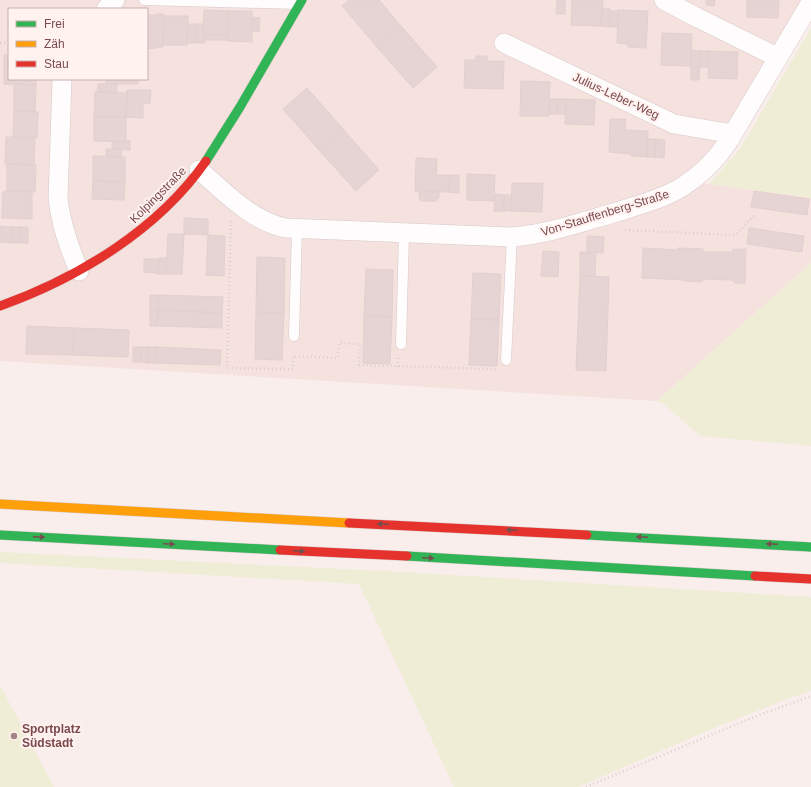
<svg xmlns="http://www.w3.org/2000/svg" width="811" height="787" viewBox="0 0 811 787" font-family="Arial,sans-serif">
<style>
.residential{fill:#f5e1de;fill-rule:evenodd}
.green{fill:#efedd6}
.building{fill:#e6d4d4;stroke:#e2cfce}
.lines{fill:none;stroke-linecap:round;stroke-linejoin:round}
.lane-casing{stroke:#d7c9c8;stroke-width:11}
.street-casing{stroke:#d7c9c8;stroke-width:20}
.fast-casing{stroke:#dacac9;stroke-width:10}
.slow-casing{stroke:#dacac9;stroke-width:10}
.jam-casing{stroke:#dacac9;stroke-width:10}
.path{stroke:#dccecf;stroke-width:2.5;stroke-dasharray:1 3;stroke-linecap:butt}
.lane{stroke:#fefcfc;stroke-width:10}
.street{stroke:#fefcfc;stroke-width:19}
.fast{stroke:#30b455;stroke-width:9}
.slow{stroke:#ff9f0a;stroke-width:9}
.jam{stroke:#e5322d;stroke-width:9}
.oneway{fill:#764e4d}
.poi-dot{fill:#a68385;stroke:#fff2ef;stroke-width:1.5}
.labels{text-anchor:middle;stroke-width:4;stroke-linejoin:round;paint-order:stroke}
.street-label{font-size:12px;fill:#7a494d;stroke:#fff2ef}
.poi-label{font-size:12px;font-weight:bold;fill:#7a494d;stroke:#fff2ef;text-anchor:start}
</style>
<rect width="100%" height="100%" fill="#f9eeec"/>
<path class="residential" d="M0 0H802L702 183 811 198V263L657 401 0 361ZM9 9H147V79H9Z"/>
<path class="green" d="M811 28V198L709 184 739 150Z
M811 263V446L700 436 664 404 657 401Z
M0 552 386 571 811 597V691L792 697 714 728 578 787H454L359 584 0 563Z
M0 685 54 787H0Z"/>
<path class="building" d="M349 0H379L401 26 377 47 342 6Z
M557 0H565V14H556Z
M572 0H603L601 26 571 25Z
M706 0H715L714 6 706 5Z
M747 0H779L778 18 747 17Z
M602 8 610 9V27L601 26Z
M204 10 228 11V35H203Z
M618 10 648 11 646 48 628 47V44L617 43Z
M228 11H252V42L227 41Z
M610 11H618V27H610Z
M155 14H164L163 47 147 49V15H155Z
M164 16H188L187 45H163Z
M252 17 260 18 259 32 252 31Z
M188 24H196L195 43H187Z
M196 24H203L205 43H195Z
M401 26 437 67 413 88 377 47Z
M662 33 692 34 691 66 661 65Z
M205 35H228L227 40H205Z
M692 50 700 51V67H691Z
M700 51H709L708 67H700Z
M709 51 738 52 737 79 708 78Z
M4 55H9V79H36V85L4 84Z
M476 56H487V61H504L503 89 464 88 465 60H476Z
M691 67H700L699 80H691Z
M106 79H114V84H106Z
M114 79H122V84H114Z
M122 79H130V84H122Z
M130 79H139L138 84H130Z
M521 81 550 82 549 116H520Z
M14 84 36 85 35 112 14 111Z
M98 84H117V93L97 92Z
M307 88 343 129 319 150 283 109Z
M127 90H151L150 104 143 103V118L126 117Z
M95 92 127 93 126 117H94Z
M550 99H558L557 114H549Z
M558 99H566L565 114H557Z
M566 99 595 100 594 125 565 124Z
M14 111 38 112 37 138 13 137Z
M94 117H126V142L94 141Z
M610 119H626L625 130 648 131 647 157 631 156V154L609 152Z
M343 129 379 170 356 191 319 150Z
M6 137 35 138 34 165 5 164Z
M648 139H656L655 157H647Z
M656 139 665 140 664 158 655 157Z
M126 140 130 141V150L112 149V141L126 142Z
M106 149H122L121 157 106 156Z
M93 156 125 157V182L93 181Z
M416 158 437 159 436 175H450L449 192 415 191Z
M7 164 36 165 35 192 7 191Z
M467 174 495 175 494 201 467 200Z
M450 175H459V193L449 192Z
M93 181 125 182 124 200 92 199Z
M512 183H543L542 212 511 211Z
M7 191 32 192V219L2 218 3 192Z
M754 191 809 199 807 215 751 207Z
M419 192H439V198L436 201H421L419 198Z
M495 194 504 195V211H494Z
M504 195H512L511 211H504Z
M184 218 208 219V235L184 234Z
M0 226 12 227V243L0 242Z
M12 227H20V243H12Z
M20 227H28V243H20Z
M749 228 804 236 802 252 747 244Z
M168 234H184L182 274H166Z
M208 235 225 236 224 276 206 275Z
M587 236 604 237 603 253 587 252Z
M643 248 678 250V248L703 249V252H733V249H746L745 283H735L732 280 704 279 701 282 686 281 684 280 642 278Z
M543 251 559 252 558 277 541 276Z
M580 252 596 253 595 276H580Z
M257 257 285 258 284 313 256 312Z
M159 258H167L166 274H158Z
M144 259H159L158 273 144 272Z
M366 269 393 270 392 317 364 316Z
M473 273 501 274 499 320 471 319Z
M580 276 609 277 606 371 576 370Z
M150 295H158V310H150Z
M158 295 223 297 222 313 158 310Z
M150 310H158L157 326H150Z
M158 310 222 313V328L157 326Z
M256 312 284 313 282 360 255 359Z
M364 316 392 317 390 364 363 363Z
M471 319 499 320 497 366 469 365Z
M27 326 74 328 73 355 26 354Z
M74 328 129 330 128 357 73 355Z
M133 347H141V362H133Z
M141 347H149L148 363 141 362Z
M149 347H157L156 363H148Z
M157 347 221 350 220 365 156 363Z"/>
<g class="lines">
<defs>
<path id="lane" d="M144 0 299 4
M294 336 297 229
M401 344 404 234
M506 360 512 237"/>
<path id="street" d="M664 0 694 16 777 57
M106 9 115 0
M504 43 674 124 733 134
M62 79 58 199C61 225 69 247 79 271
M199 170C225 192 251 221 286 228L512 237C548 234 582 222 617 212 638 205 663 199 682 187 701 175 716 160 728 142L811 2"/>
<path id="fast" d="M206 161 240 107 302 0
M0 535 280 550
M587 535 811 547
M407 556 755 576"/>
<path id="slow" d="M0 504 349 523"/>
<path id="jam" d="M0 306C78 278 158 230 206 161
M349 523 587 535
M280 550 407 556
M755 576 811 579"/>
</defs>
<use href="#lane" class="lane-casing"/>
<use href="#street" class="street-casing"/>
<use href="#fast" class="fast-casing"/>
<use href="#slow" class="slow-casing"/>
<use href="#jam" class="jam-casing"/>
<path class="path" d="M0 43H9
M231 221 227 368 293 369V356L338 358 339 343 360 344 359 365 496 369
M625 230 735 235 754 216
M398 367V357
M586 787 754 717 811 696"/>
<use href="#lane" class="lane"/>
<use href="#street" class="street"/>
<use href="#fast" class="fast"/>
<use href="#slow" class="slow"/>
<use href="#jam" class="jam"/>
</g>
<defs><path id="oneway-solid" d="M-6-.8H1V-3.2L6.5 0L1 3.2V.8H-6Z"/></defs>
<g class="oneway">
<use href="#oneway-solid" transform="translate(383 524) rotate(-177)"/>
<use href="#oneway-solid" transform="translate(512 530) rotate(-177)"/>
<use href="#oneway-solid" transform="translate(39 537) rotate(3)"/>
<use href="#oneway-solid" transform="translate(642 537) rotate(-177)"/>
<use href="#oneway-solid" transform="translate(169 544) rotate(3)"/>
<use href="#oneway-solid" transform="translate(772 544) rotate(-177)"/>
<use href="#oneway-solid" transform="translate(299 551) rotate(3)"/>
<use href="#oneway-solid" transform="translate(428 558) rotate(3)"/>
</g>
<circle class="poi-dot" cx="14" cy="736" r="4"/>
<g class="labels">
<g class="street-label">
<text transform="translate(616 96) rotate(25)" y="4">Julius-Leber-Weg</text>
<text transform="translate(158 195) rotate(-45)" y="4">Kolpingstraße</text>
<text transform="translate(605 213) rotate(-17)" y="4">Von-Stauffenberg-Straße</text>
</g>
<g class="poi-label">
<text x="22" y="733">Sportplatz<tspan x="22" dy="14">Südstadt</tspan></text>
</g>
</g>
<rect x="8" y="8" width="140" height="72" fill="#fff2ef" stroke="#caaeae"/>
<rect x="16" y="21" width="20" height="6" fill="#30b455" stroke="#caaeae"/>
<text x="44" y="28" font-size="12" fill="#7a494d">Frei</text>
<rect x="16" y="41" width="20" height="6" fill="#ff9f0a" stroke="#caaeae"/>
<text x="44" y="48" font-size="12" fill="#7a494d">Zäh</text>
<rect x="16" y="61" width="20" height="6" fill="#e5322d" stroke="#caaeae"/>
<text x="44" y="68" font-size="12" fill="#7a494d">Stau</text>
</svg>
